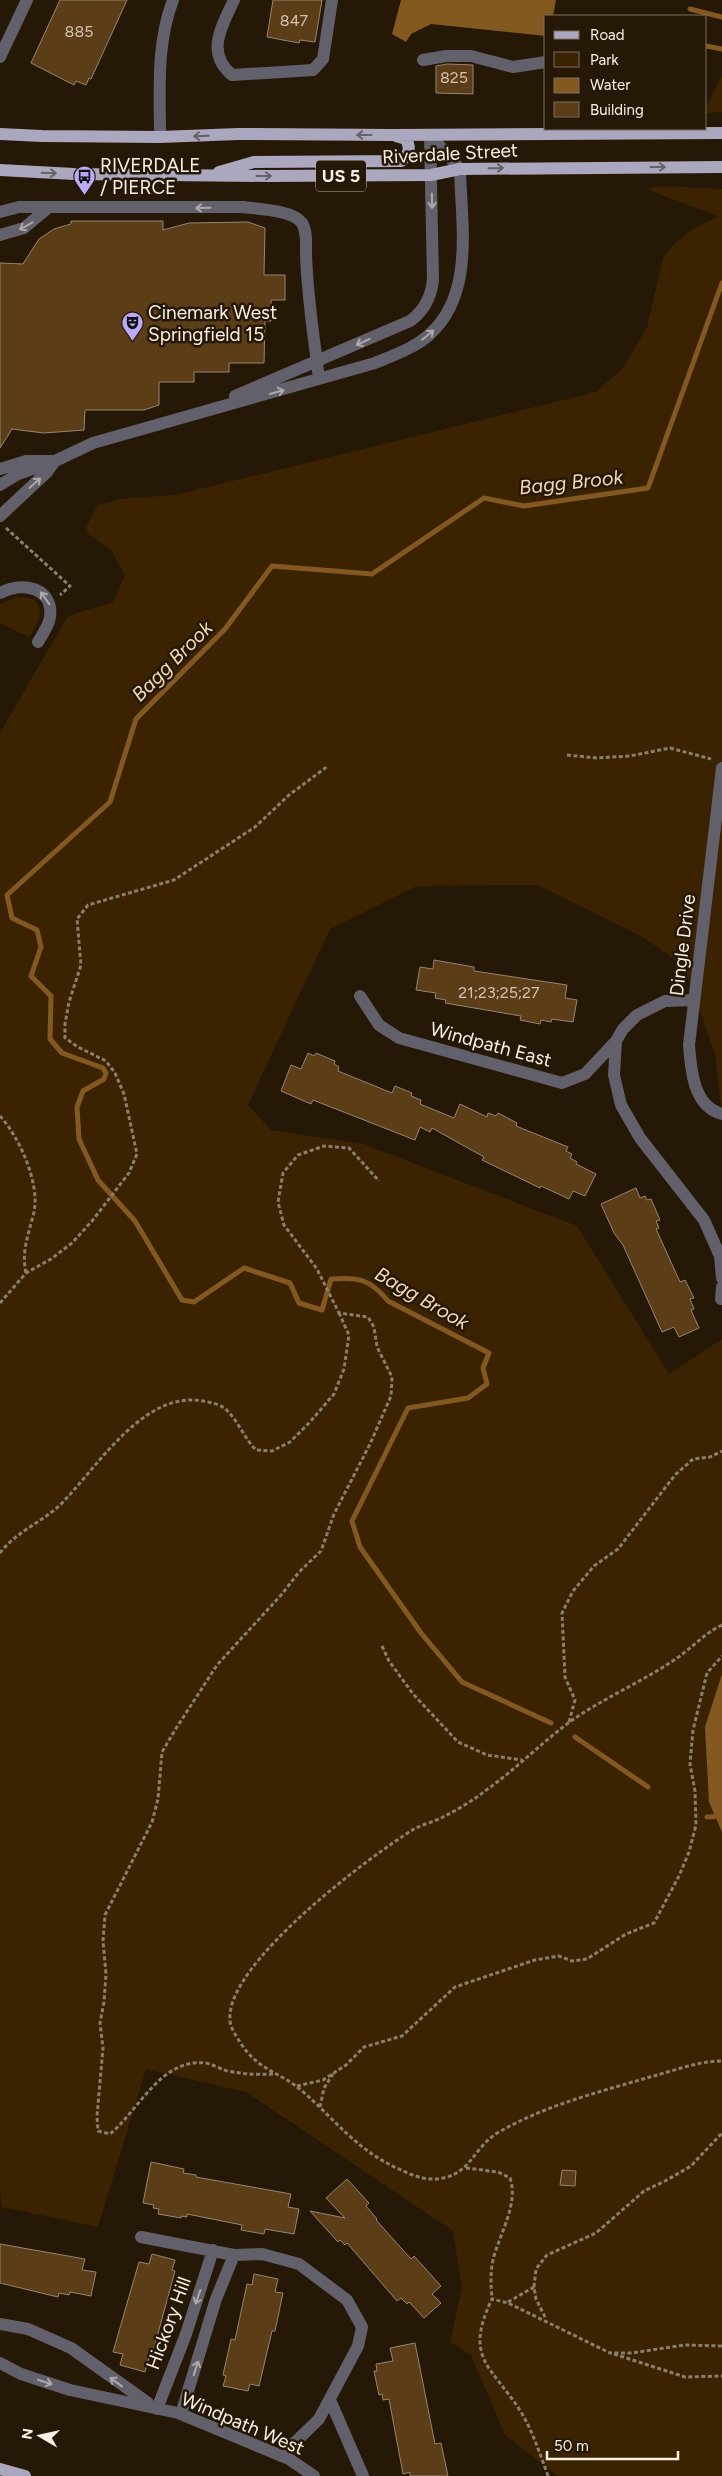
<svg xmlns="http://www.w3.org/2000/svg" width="722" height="2476" viewBox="0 0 722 2476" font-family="Figtree,sans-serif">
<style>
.green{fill:#3b2301}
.water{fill:#845821}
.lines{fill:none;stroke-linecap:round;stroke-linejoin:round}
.stream{stroke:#845821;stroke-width:5}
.building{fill:#5b3d17;stroke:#988570}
.path{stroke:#8a7e6f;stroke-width:3;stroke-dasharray:4 2.5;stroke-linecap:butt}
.minor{stroke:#62606b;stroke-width:12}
.major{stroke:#aba7be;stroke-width:12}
.oneway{stroke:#686062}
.oneway2{stroke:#aea8a8}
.labels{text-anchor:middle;stroke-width:5;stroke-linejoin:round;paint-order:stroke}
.number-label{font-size:16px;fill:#d3c3b2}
.shield{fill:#261806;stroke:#bbafa2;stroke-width:1}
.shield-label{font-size:18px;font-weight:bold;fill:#fbf0e5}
.street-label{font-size:19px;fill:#fbf0e5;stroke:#261806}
.poi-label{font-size:19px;fill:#fbf0e5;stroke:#261806;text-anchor:start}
.water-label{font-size:20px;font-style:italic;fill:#f8d9b7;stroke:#261806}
</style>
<rect width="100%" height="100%" fill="#261806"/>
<path class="green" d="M722 75V112L706 113V108Z
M657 186 722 189V1115L715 1054 684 966 643 937 538 885 417 886 330 929 248 1105 271 1130 363 1144 577 1226 669 1374 722 1339V2476H558L505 2435 471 2355 450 2342 462 2288 453 2231 246 2092 146 2069 98 2227 2 2207 0 2189V733L66 619 71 615 113 602 125 575 111 550 89 535 86 527 98 505 122 499 175 495 596 392 623 368 647 328 663 258C674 241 700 222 720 217L648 190Z
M17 597C49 595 42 620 29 637L0 623V604Z"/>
<path class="water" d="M401 0H556L553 16H546V36L431 24 411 34 406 42 392 34Z
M722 1674V1832L709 1802 705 1727Z"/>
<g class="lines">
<path class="stream" d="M690 9 722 17
M706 46 722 49
M551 1723 462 1682 421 1633 360 1547 352 1521 408 1408 468 1398 487 1384 483 1368 489 1353 388 1301C370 1279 359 1277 331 1279L322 1310 299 1303 290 1283 244 1268 194 1302 182 1300 135 1221 98 1180 79 1139 77 1107 83 1091 104 1079 106 1073 103 1068 62 1053 50 1039 51 996 31 976 41 947 37 930 12 918 7 895 110 802 136 719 225 629 272 566 372 574 484 498 524 506 648 488 722 283
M575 1737 648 1787
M707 1817 722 1816"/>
</g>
<path class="building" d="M60 0H127L91 79 89 78 86 85 76 81 74 85 31 63Z
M273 0H322L315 42 300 40 299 43 267 37Z
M447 64 473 65V94L436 93V66Z
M71 221H163V230L189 223 248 222 265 228 264 275H285V300H271V321H265L264 363H229V372H194V382H159V405L144 410H85L84 430 44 433 12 429 0 448V263L23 264 39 239 54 229 71 224Z
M434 960 474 967V971L567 985 565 998 577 1000 573 1022 552 1019 551 1022 541 1020 540 1024 520 1020 521 1016 445 1003 446 1000 435 998 436 993 416 990 420 967 433 969Z
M308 1053 314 1056 316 1053 335 1061 334 1064 339 1067 338 1071 392 1093 395 1086 412 1093 411 1096 421 1100 420 1104 454 1118 460 1104 487 1117 488 1113 496 1116 498 1113 517 1123 516 1126 568 1147 566 1151 572 1154 570 1158 577 1162 576 1164 596 1174 585 1196 573 1191 569 1199 541 1186 540 1188 482 1160 484 1157 432 1128 430 1132 420 1127 415 1140 313 1100 311 1104 281 1091 291 1065 301 1069Z
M636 1188 640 1198 645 1196 647 1200 651 1199 660 1220 656 1221 659 1228 656 1229 680 1282 685 1280 694 1298 690 1299 694 1309 691 1310 699 1328 679 1337 674 1327 662 1332 623 1245 614 1233 601 1204Z
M151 2162 184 2169 183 2173 196 2175V2177L291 2194 288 2207 299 2209 294 2234 265 2229 264 2234 241 2230 242 2225 187 2214V2217L181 2216V2218L158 2214 159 2209 153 2208 154 2205 143 2203Z
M562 2170 576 2171 575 2186 560 2185Z
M347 2179 369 2203 366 2206 377 2219 376 2220 411 2259 414 2256 441 2286 432 2294 441 2303 424 2318 409 2302 407 2304 401 2298 397 2301 347 2243 345 2245 340 2240 338 2242 310 2211 345 2218 326 2198Z
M0 2244 85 2259 82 2270 96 2272 91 2296 70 2292 69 2295 59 2293 58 2297 0 2283Z
M152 2254 175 2260 172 2270 175 2271 151 2359 149 2358 145 2372 120 2365 123 2354 113 2352 139 2262 149 2264Z
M254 2274 278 2279 275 2292 283 2293 275 2331H272L259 2386 250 2384 248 2391 223 2386 226 2376 223 2375 231 2339 235 2340 247 2284 252 2285Z
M415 2343 435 2444 441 2443 448 2476H410V2472L403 2474 389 2399 383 2400 382 2394 379 2395 374 2371H377L376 2364 393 2361 390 2348Z"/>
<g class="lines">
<path class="path" d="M6 528 70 586 60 595
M567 755 597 758 630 756 670 748 711 759
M0 1116C20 1138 40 1184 34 1212 29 1233 21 1251 26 1273
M0 1303 26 1273 51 1259 72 1243 92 1221 129 1173 137 1154 124 1094 115 1073 106 1061 78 1047 65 1038V1024L69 1002 81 965 77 919 88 905 174 880 255 827 289 795 328 766
M0 1553C16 1532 40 1523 59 1506 96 1470 142 1390 203 1401 209 1402 219 1404 224 1408 237 1418 244 1438 256 1450L272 1451 290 1442 310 1422 334 1394 344 1369 349 1335 339 1313
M722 1625C705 1633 693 1647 677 1658 644 1681 605 1697 571 1721 541 1743 515 1770 485 1791 472 1801 457 1810 443 1817 434 1822 423 1824 414 1829 370 1856 225 1964 230 2020 230 2027 236 2036 240 2042 258 2071 279 2071 302 2091 335 2119 355 2149 397 2168 407 2173 420 2179 432 2179 471 2179 471 2148 499 2132 546 2105 599 2092 650 2077 673 2071 698 2061 722 2061
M382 1646 389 1661 413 1694 458 1742 487 1755 522 1760
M569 1722 575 1700 565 1677 562 1613 573 1591 594 1566 618 1549 675 1475 693 1459 710 1457 722 1451
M273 2074C258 2075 243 2074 227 2071 220 2069 213 2064 205 2063 161 2058 139 2110 110 2134L98 2131 97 2116 103 2048 100 2023 104 2002 106 1974 103 1941 105 1915 152 1822 158 1799 162 1752 175 1730 217 1665 282 1594 299 1572 321 1551 334 1514 370 1444 391 1396 392 1377 377 1347 374 1327 368 1317 339 1313 317 1269 284 1225 278 1202 283 1173 298 1155 324 1146 349 1148 379 1181
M297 2086 323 2080 346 2065 364 2047 402 2036 455 1987 535 1960 559 1956 572 1961 587 1959 626 1934 654 1923 679 1876 689 1852 696 1825 695 1791 690 1764 693 1730 707 1673 722 1656
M320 2107 324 2088 333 2074
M466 2168 498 2172 510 2178C519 2204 499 2235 493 2260 490 2274 491 2286 492 2299
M534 2287 536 2269 547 2255 596 2233 644 2191 665 2181 691 2166 722 2133
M508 2302 534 2287 536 2299 546 2319
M614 2354 685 2377 722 2376
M548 2476C540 2454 533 2432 521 2412 492 2366 463 2359 492 2299L508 2303 610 2353H632L684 2345 722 2346"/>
<path class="minor" d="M234 0C222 26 205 53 232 75L313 70 323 59 332 0
M0 57 27 0
M423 60 446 56H471L513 67 546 62
M160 137C160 90 156 45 173 0
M0 212 19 207H243C258 209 293 210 302 223 307 231 306 243 306 253 307 296 314 337 319 379
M0 235 24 228 48 208
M235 396 410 321C424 311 431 298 433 280L430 135
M0 469 26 461H55L93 443 375 363C394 355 415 348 430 334 475 293 461 223 460 169L430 135
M0 485 18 474 55 461 47 472 0 516
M0 593C21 581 54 587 50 617 49 625 43 634 38 642
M722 768 689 1045C691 1070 693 1106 722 1114
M360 996 379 1025 399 1038 562 1083 585 1074 616 1041
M694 1000 665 1001 637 1015 623 1029 616 1041 614 1075 621 1105 640 1138 704 1220 720 1256 722 1278
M721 1299 722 1287
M141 2237 234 2255 262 2254 299 2264 347 2300 362 2327 358 2346 319 2419 281 2456
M0 2324 28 2329 71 2348 148 2403
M0 2363 21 2374 70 2390 178 2413 289 2459 314 2476
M330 2400 363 2476
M157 2409 186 2334 213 2250
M181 2414 216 2299 234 2255"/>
<path class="major" d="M0 134 42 136 160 137 238 134 394 135 722 133
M0 170 74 174 268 176 431 175 460 169 722 167
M219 172 254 162 401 161C409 155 411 148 406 139L396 136
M0 2469 25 2476"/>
</g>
<defs><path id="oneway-shaft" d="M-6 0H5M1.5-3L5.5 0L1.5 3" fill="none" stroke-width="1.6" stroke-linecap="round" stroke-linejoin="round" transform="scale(1.25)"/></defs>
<g class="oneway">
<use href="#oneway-shaft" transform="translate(364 135) rotate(-180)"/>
<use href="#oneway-shaft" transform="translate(201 136) rotate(178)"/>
<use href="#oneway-shaft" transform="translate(658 167)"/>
<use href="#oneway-shaft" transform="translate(496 168) rotate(-1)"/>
<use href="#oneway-shaft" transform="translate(49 173) rotate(2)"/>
<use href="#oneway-shaft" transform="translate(264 176)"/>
</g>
<g class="oneway2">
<use href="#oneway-shaft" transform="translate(432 201) rotate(89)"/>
<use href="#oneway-shaft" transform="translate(203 208) rotate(179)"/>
<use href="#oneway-shaft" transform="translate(26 226) rotate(151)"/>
<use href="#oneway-shaft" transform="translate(428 335) rotate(-40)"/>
<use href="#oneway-shaft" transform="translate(363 342) rotate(156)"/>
<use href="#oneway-shaft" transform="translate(277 392) rotate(-16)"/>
<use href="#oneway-shaft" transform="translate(35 483) rotate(-42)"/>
<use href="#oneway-shaft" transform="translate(45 598) rotate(-125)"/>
<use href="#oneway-shaft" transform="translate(198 2297) rotate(109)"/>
<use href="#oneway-shaft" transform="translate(196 2368) rotate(-72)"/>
<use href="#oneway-shaft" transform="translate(45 2382) rotate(18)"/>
<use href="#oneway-shaft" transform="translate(116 2382) rotate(-144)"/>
</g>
<defs>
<symbol id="bus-pin" viewBox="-11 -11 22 30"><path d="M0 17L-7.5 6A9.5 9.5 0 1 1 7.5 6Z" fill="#baaaf7" stroke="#261806"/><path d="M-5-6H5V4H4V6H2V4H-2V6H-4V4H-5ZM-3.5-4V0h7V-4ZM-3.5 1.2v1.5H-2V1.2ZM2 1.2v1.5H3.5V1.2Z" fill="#111"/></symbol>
<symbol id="theatre-pin" viewBox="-11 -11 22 30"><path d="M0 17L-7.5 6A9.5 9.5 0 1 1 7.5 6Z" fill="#baaaf7" stroke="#261806"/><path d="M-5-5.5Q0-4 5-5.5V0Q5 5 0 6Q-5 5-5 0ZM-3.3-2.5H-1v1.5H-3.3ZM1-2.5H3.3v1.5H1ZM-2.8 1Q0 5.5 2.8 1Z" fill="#111"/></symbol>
</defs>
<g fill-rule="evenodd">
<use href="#bus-pin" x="72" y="164" width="25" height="34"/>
<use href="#theatre-pin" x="120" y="310" width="25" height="34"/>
</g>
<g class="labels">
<g class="number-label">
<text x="294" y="26">847</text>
<text x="79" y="37">885</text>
<text x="454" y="83">825</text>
<text x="499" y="998">21;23;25;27</text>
</g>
<rect class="shield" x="316" y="160.5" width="50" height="31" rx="4"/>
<g class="shield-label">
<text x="341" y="182">US 5</text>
</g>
<g class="street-label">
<text transform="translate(450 153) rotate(-3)" y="7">Riverdale Street</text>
<text transform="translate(682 945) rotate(-83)" y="7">Dingle Drive</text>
<text transform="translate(491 1044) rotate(15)" y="7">Windpath East</text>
<text transform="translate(168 2323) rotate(-70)" y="7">Hickory Hill</text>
<text transform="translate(243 2423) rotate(23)" y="7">Windpath West</text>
</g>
<g class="poi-label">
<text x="100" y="172">RIVERDALE<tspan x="100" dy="22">/ PIERCE</tspan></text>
<text x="148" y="319">Cinemark West<tspan x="148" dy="22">Springfield 15</tspan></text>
</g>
<g class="water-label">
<text transform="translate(571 482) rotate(-6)" y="7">Bagg Brook</text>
<text transform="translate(172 661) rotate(-45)" y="7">Bagg Brook</text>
<text transform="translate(422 1298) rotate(30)" y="7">Bagg Brook</text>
</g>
</g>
<rect x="544" y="15" width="162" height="115" fill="#261806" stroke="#7b6e5f"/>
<rect x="554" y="31" width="25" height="8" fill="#aba7be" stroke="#7b6e5f"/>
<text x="590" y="40" font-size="15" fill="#fbf0e5">Road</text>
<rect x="554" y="52" width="25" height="15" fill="#3b2301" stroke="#7b6e5f"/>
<text x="590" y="65" font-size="15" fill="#fbf0e5">Park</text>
<rect x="554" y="78" width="25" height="15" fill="#845821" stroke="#7b6e5f"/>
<text x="590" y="90" font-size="15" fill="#fbf0e5">Water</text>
<rect x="554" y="102" width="25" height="15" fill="#5b3d17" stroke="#7b6e5f"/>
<text x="590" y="115" font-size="15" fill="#fbf0e5">Building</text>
<g transform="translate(40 2436) rotate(279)" stroke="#261806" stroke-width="4" paint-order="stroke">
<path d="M0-4L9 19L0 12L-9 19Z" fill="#fbf0e5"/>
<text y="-8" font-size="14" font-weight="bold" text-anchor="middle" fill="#fbf0e5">N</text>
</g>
<path d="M547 2451v8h131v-8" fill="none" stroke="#fbf0e5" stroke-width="2.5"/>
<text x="554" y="2451" font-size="15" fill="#fbf0e5" stroke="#261806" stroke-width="4" paint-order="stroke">50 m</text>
</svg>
